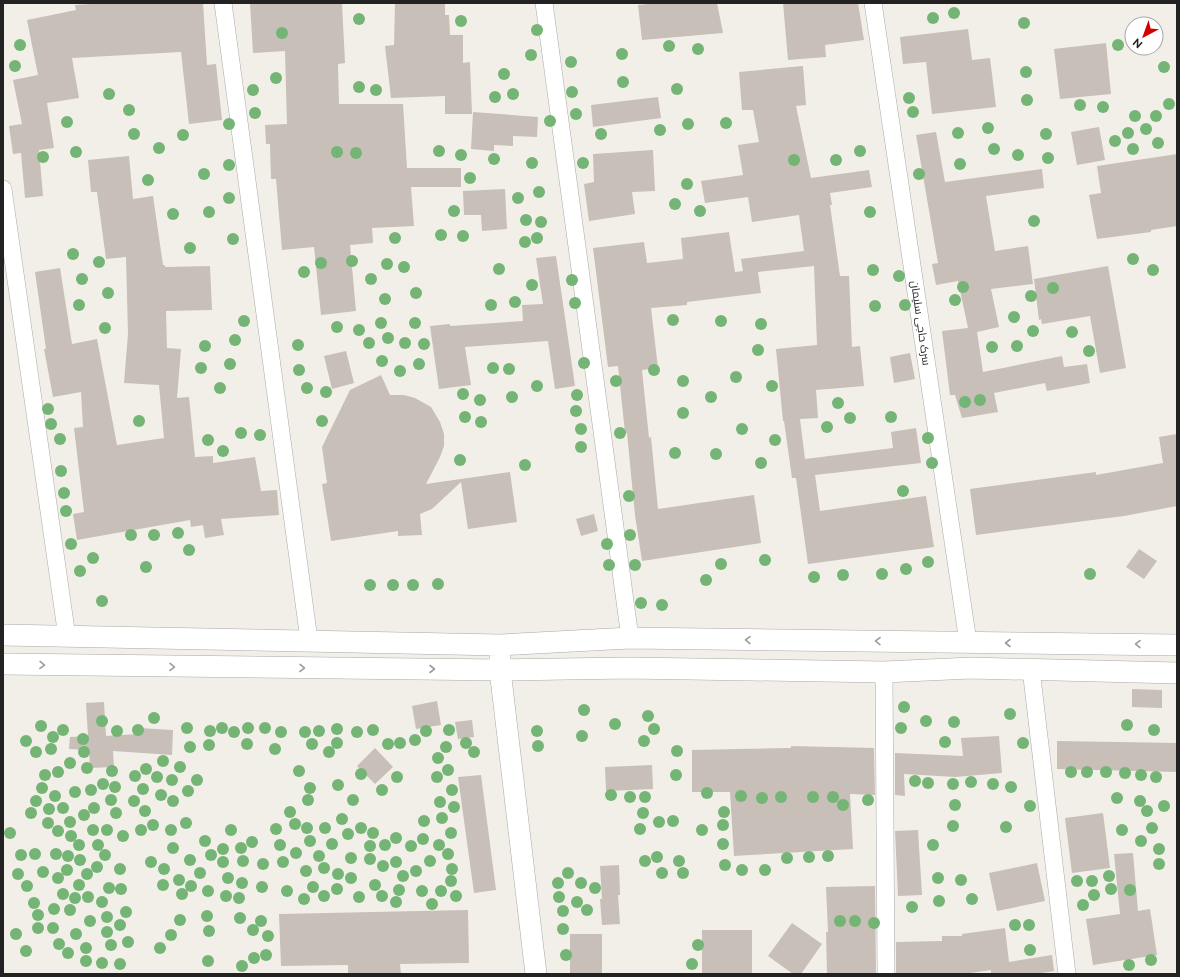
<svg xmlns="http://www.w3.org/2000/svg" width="1180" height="977" viewBox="0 0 1180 977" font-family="Raleway,Cairo,sans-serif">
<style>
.building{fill:#c7bfb8}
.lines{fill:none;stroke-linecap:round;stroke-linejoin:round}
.minor-casing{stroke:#a9a9a9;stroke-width:18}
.tertiary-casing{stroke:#a9a9a9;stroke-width:22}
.minor{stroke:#fff;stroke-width:17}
.tertiary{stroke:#fff;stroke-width:21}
.tree{fill:#74b475}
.oneway{stroke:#9c9c9c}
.labels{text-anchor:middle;stroke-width:3;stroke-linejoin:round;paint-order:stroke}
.street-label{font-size:11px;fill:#222;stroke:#fff}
</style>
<rect width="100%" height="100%" fill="#f2efe9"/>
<path class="building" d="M106 3H203L207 65 216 64 222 120 189 124 181 52 72 58 79 98 47 103 54 148 39 150 43 196 25 198 21 153 13 154 9 126 22 124 13 80 38 75 27 20 76 10 75 5Z
M250 3H342L345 63 338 64 339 104H403L407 168H461V187H411L414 226 372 228 373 243 350 245 356 311 321 315 314 247 282 250 276 179H271L270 144H266L265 125 287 124 285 51 253 53Z
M395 3H445V15H449L450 35H463V63L470 62 472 114H445V96L391 98 385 46 394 45Z
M656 3H717L723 33 642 40 638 5Z
M783 3H858L864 40 825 45 826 57 788 60Z
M968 29 972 60 990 58 996 107 932 114 926 62 903 64 900 37Z
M1106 43 1111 94 1060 99 1054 49Z
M803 66 806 105 796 106 811 178 869 170 872 187 830 193 832 205H830L840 276H849L852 347 860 346 864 386 816 390 818 418 800 419 805 459 893 448 891 432 916 428 921 463 815 475 820 511 926 496 934 547 808 564 796 478H792L784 421H783L776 349 817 345 814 266 758 272 761 293 687 302V305L651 308 658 368 642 370 649 438 651 437 658 509 754 495 761 543 642 561 635 515 627 433H625L618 366 608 367 593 248 644 242 647 263 683 259 681 238 729 232 735 272 743 271 741 259 804 251 799 215 752 222 748 197 705 203 701 181 743 175 738 145 759 142 753 110H742L739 72Z
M658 97 661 118 593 127 591 105Z
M473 112 538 117 537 137 513 136V146L494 145V151L471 149Z
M1099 127 1105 160 1077 165 1071 132Z
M936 132 945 182 1042 169 1044 188 986 196 995 251 1028 246 1033 284 991 289 999 327 977 332 983 372 1062 356 1064 367 1087 364 1090 383 1047 391 1045 383 994 393 998 412 962 418 955 395H950L942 331 968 328 958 281 936 285 932 264 938 263 916 135Z
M653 150 655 191 632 192 635 214 589 221 584 184 594 182 593 154Z
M1177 154V226L1151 230V232L1097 239 1089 195 1101 193 1097 166Z
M129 156 133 199 153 196 163 265H165V267L210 266 212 310 166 311 167 348 181 349 177 398 189 397 195 457 213 456V463L255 457 261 491 277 490 279 515 221 519 224 535 205 538 203 525 191 527 190 520 77 540 73 514 84 512 74 428 83 427 81 392 53 397 44 349H46L35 272 60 268 72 344 97 339 117 445 164 438 159 385 124 383 128 334 126 257 106 259 97 192H91L88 160Z
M505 189 507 229 482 231 481 215H464L463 191Z
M556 256 575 386 555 389 548 341 465 347 471 385 439 389 430 326 450 324V326L523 321 522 305 543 304 536 258Z
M1108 266 1126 368 1100 373 1090 316 1042 324 1041 319 1039 320 1034 279Z
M346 351 354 383 332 389 324 356Z
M910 353 915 379 894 383 890 357Z
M381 375 390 395H404L415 398 431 407 440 422 444 434V446L440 457 426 484 510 472 517 522 468 529 461 482 432 509 420 514 422 535 398 536V531L331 541 322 484 327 483 322 447 350 390Z
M1177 434V506L1124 516 976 535 970 489 1096 472V475L1163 463 1159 437Z
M594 514 598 531 581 536 576 519Z
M1139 549 1157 561 1144 579 1126 567Z
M1132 689 1162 690V708L1132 707Z
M437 701 441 725 416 729 412 706Z
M104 702 106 736 138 734 139 728 173 730 172 755 113 751 114 767 90 768 89 750 69 749 70 737 88 736 86 703Z
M472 720 474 737 458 739 455 722Z
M999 736 1002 773 955 777 904 774 905 796 895 795V753L963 756 961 738Z
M1057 741 1177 743V772L1057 769Z
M791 746 874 748 875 795 850 794 853 849 734 856 730 792H692V750L791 748Z
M375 748 393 767 375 784 357 766Z
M652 765 653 789 606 791 605 767Z
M481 775 496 890 474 893 458 777Z
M1103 813 1110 868 1072 873 1065 818Z
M918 830 922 895 898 896 895 831Z
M1133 853 1138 911 1150 909 1157 955 1093 965 1086 919 1120 914 1114 854Z
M1037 863 1045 901 997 911 989 873Z
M619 865 620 895H618L620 924 602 925 600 899H602L600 866Z
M875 886 876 974H827L826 932H828L826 887Z
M468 910 469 963 400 964 401 974H348V965L281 966 279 914Z
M792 923 822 944 801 974H793L768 956Z
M1005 928 1009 962 1052 955 1054 971 1036 974H991V970L963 974H896V942L942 941V936H962V934Z
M702 930H752V973H702Z
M570 934H602V974H570Z"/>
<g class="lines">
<defs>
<path id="minor" d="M223 3 309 640
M544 3 630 638
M873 3 968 642
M3 189 67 637
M1031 669 1067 974
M884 672 886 974"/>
<path id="tertiary" d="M3 635 500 645 630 638 1177 645
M500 657V670L536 974
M3 664 500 670 628 668 884 672 971 668 1177 673"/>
</defs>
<use href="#minor" class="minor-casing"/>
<use href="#tertiary" class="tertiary-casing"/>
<use href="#minor" class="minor"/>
<use href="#tertiary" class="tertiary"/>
</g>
<g class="tree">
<circle cx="954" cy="13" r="6"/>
<circle cx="933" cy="18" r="6"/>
<circle cx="359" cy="19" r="6"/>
<circle cx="461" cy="21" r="6"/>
<circle cx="1024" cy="23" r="6"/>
<circle cx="537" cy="30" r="6"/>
<circle cx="282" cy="33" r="6"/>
<circle cx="20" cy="45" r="6"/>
<circle cx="1118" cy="45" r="6"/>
<circle cx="669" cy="46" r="6"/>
<circle cx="698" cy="49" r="6"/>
<circle cx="622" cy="54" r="6"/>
<circle cx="531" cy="55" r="6"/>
<circle cx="571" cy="62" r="6"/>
<circle cx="15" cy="66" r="6"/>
<circle cx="1164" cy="67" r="6"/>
<circle cx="1026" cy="72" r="6"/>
<circle cx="504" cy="74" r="6"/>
<circle cx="276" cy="78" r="6"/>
<circle cx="623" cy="82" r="6"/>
<circle cx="359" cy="87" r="6"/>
<circle cx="677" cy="89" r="6"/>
<circle cx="253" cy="90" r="6"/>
<circle cx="376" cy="90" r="6"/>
<circle cx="572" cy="92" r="6"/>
<circle cx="109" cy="94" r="6"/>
<circle cx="513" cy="94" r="6"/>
<circle cx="495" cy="97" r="6"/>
<circle cx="909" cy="98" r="6"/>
<circle cx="1027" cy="100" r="6"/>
<circle cx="1169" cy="104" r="6"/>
<circle cx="1080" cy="105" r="6"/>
<circle cx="1103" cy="107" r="6"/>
<circle cx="129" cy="110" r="6"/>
<circle cx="913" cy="112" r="6"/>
<circle cx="255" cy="113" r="6"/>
<circle cx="576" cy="114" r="6"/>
<circle cx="1135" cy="116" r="6"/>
<circle cx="1156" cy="116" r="6"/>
<circle cx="550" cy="121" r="6"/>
<circle cx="67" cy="122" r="6"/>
<circle cx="726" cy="123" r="6"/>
<circle cx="229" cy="124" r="6"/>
<circle cx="688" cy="124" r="6"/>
<circle cx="988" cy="128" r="6"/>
<circle cx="1146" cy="129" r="6"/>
<circle cx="660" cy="130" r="6"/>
<circle cx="958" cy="133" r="6"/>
<circle cx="1128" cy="133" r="6"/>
<circle cx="134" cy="134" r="6"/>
<circle cx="601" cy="134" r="6"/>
<circle cx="1046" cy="134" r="6"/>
<circle cx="183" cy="135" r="6"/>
<circle cx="1115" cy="141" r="6"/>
<circle cx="1158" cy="143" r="6"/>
<circle cx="159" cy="148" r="6"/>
<circle cx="994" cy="149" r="6"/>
<circle cx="1133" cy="149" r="6"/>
<circle cx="439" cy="151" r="6"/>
<circle cx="860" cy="151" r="6"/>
<circle cx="76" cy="152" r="6"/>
<circle cx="337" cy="152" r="6"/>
<circle cx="356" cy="153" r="6"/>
<circle cx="461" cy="155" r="6"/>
<circle cx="1018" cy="155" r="6"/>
<circle cx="43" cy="157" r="6"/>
<circle cx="1048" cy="158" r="6"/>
<circle cx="494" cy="159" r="6"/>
<circle cx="794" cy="160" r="6"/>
<circle cx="836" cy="160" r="6"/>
<circle cx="532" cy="163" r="6"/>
<circle cx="583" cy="163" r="6"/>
<circle cx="960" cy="164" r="6"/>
<circle cx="229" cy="165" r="6"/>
<circle cx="204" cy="174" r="6"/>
<circle cx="919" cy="174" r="6"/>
<circle cx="470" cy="178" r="6"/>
<circle cx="148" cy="180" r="6"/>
<circle cx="687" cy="184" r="6"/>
<circle cx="539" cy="192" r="6"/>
<circle cx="229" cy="198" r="6"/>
<circle cx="518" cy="198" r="6"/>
<circle cx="675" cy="204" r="6"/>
<circle cx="454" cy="211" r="6"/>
<circle cx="700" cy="211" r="6"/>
<circle cx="209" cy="212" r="6"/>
<circle cx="870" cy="212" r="6"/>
<circle cx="173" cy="214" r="6"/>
<circle cx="526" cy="220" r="6"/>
<circle cx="1034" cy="221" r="6"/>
<circle cx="541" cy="222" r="6"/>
<circle cx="441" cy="235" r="6"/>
<circle cx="463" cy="236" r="6"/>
<circle cx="395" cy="238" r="6"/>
<circle cx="537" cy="238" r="6"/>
<circle cx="233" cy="239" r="6"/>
<circle cx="525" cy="242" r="6"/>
<circle cx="190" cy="248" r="6"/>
<circle cx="73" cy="254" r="6"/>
<circle cx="1133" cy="259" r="6"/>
<circle cx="352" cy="261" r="6"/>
<circle cx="99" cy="262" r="6"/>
<circle cx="321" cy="263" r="6"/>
<circle cx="387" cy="264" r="6"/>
<circle cx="404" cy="267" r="6"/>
<circle cx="499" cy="269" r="6"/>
<circle cx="873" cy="270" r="6"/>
<circle cx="1153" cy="270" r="6"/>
<circle cx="304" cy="272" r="6"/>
<circle cx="899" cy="276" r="6"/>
<circle cx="82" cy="279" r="6"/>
<circle cx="371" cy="279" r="6"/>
<circle cx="572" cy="280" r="6"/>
<circle cx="532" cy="285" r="6"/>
<circle cx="963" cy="287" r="6"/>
<circle cx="1053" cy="288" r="6"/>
<circle cx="108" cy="293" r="6"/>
<circle cx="416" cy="293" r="6"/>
<circle cx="1031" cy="296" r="6"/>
<circle cx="385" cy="299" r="6"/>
<circle cx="955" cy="300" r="6"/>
<circle cx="515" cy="302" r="6"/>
<circle cx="575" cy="303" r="6"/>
<circle cx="79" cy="305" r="6"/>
<circle cx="491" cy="305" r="6"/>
<circle cx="905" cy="305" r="6"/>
<circle cx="875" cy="306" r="6"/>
<circle cx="1014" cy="317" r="6"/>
<circle cx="673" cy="320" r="6"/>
<circle cx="244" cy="321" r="6"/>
<circle cx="721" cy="321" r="6"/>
<circle cx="381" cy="323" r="6"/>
<circle cx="415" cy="323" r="6"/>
<circle cx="761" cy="324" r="6"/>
<circle cx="337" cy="327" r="6"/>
<circle cx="105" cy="328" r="6"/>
<circle cx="359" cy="330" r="6"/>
<circle cx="1033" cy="331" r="6"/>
<circle cx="1072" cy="332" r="6"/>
<circle cx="388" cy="338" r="6"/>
<circle cx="235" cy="340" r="6"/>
<circle cx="369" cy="343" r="6"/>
<circle cx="405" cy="343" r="6"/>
<circle cx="424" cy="344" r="6"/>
<circle cx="298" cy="345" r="6"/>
<circle cx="205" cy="346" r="6"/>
<circle cx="1017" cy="346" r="6"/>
<circle cx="992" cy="347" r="6"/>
<circle cx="758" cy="350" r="6"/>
<circle cx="1089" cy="351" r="6"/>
<circle cx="382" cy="361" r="6"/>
<circle cx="584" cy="363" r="6"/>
<circle cx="230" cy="364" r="6"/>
<circle cx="419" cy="364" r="6"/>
<circle cx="201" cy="368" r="6"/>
<circle cx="493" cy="368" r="6"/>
<circle cx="509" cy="369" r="6"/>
<circle cx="299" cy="370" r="6"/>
<circle cx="654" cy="370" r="6"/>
<circle cx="400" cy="371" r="6"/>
<circle cx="736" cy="377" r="6"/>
<circle cx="616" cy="381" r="6"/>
<circle cx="683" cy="381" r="6"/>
<circle cx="537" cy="386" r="6"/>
<circle cx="772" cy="386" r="6"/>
<circle cx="220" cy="388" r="6"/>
<circle cx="307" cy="388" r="6"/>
<circle cx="326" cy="392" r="6"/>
<circle cx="463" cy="394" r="6"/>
<circle cx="577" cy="395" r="6"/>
<circle cx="512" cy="397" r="6"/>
<circle cx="711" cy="397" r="6"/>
<circle cx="480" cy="400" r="6"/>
<circle cx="980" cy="400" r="6"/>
<circle cx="965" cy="402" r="6"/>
<circle cx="838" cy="403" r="6"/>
<circle cx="48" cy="409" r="6"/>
<circle cx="576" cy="411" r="6"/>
<circle cx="683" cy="413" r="6"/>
<circle cx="465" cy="417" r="6"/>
<circle cx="891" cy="417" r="6"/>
<circle cx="850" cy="418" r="6"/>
<circle cx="139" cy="421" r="6"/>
<circle cx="322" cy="421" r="6"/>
<circle cx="481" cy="422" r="6"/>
<circle cx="51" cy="424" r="6"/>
<circle cx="827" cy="427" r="6"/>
<circle cx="581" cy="429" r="6"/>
<circle cx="742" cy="429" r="6"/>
<circle cx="241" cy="433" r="6"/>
<circle cx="620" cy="433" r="6"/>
<circle cx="260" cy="435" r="6"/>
<circle cx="928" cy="438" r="6"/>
<circle cx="60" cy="439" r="6"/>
<circle cx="208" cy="440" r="6"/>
<circle cx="775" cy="440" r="6"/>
<circle cx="581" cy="447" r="6"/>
<circle cx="223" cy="451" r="6"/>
<circle cx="675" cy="453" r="6"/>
<circle cx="716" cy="454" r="6"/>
<circle cx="460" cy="460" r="6"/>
<circle cx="761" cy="463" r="6"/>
<circle cx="932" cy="463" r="6"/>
<circle cx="525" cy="465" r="6"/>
<circle cx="61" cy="471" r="6"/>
<circle cx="903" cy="491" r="6"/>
<circle cx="64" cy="493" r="6"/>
<circle cx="629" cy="496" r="6"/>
<circle cx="66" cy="511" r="6"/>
<circle cx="178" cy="533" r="6"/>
<circle cx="131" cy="535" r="6"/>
<circle cx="154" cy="535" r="6"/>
<circle cx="630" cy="535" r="6"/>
<circle cx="71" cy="544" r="6"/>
<circle cx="607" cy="544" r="6"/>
<circle cx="189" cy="550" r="6"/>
<circle cx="93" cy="558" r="6"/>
<circle cx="765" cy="560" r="6"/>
<circle cx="928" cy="562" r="6"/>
<circle cx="721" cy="564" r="6"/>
<circle cx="609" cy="565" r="6"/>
<circle cx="635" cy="565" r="6"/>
<circle cx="146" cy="567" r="6"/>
<circle cx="906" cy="569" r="6"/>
<circle cx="80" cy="571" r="6"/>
<circle cx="882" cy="574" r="6"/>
<circle cx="1090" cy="574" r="6"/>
<circle cx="843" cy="575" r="6"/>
<circle cx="814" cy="577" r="6"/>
<circle cx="706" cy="580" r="6"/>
<circle cx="438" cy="584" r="6"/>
<circle cx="370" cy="585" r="6"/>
<circle cx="393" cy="585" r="6"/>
<circle cx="413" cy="585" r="6"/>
<circle cx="102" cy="601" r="6"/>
<circle cx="641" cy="603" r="6"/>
<circle cx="662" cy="605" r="6"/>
<circle cx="904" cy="707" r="6"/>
<circle cx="584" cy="710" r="6"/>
<circle cx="1010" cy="714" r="6"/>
<circle cx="648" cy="716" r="6"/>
<circle cx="154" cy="718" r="6"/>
<circle cx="102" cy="721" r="6"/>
<circle cx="926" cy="721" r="6"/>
<circle cx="954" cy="722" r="6"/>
<circle cx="615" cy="724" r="6"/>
<circle cx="1127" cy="725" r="6"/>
<circle cx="41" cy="726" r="6"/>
<circle cx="187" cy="728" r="6"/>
<circle cx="222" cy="728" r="6"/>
<circle cx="248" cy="728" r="6"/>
<circle cx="265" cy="728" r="6"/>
<circle cx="901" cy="728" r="6"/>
<circle cx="337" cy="729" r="6"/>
<circle cx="654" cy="729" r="6"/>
<circle cx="63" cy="730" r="6"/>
<circle cx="138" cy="730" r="6"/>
<circle cx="373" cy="730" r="6"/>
<circle cx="449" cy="730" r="6"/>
<circle cx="1154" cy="730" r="6"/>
<circle cx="117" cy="731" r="6"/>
<circle cx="210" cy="731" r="6"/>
<circle cx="319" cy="731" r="6"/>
<circle cx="426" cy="731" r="6"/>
<circle cx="537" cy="731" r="6"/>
<circle cx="234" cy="732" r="6"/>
<circle cx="281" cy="732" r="6"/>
<circle cx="305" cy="732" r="6"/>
<circle cx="357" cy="732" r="6"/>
<circle cx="582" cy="736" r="6"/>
<circle cx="53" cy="737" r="6"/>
<circle cx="83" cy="739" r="6"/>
<circle cx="415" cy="740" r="6"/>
<circle cx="26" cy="741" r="6"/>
<circle cx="644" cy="741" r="6"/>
<circle cx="945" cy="742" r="6"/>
<circle cx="337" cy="743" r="6"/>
<circle cx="400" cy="743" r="6"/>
<circle cx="466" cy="743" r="6"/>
<circle cx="1023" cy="743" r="6"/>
<circle cx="247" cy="744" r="6"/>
<circle cx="312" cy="744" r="6"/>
<circle cx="388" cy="744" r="6"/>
<circle cx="209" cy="745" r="6"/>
<circle cx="538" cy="746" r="6"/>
<circle cx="190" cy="747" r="6"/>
<circle cx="446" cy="747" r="6"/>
<circle cx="51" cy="749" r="6"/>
<circle cx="275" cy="749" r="6"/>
<circle cx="677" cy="751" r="6"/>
<circle cx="36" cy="752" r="6"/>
<circle cx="84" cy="752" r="6"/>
<circle cx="329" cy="752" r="6"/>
<circle cx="474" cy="752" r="6"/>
<circle cx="438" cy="758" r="6"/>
<circle cx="163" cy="761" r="6"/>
<circle cx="70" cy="763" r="6"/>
<circle cx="180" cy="767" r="6"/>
<circle cx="87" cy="768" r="6"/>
<circle cx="146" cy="769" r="6"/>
<circle cx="448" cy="770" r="6"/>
<circle cx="112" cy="771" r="6"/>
<circle cx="299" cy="771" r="6"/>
<circle cx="58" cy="772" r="6"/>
<circle cx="1071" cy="772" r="6"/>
<circle cx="1087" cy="772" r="6"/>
<circle cx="1106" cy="772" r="6"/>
<circle cx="1125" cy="773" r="6"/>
<circle cx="361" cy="774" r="6"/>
<circle cx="45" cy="775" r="6"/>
<circle cx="676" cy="775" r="6"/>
<circle cx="1141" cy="775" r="6"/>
<circle cx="135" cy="776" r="6"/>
<circle cx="157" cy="777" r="6"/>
<circle cx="397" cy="777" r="6"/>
<circle cx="437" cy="777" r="6"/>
<circle cx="1156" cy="777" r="6"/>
<circle cx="172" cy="780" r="6"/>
<circle cx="197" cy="780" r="6"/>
<circle cx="915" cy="781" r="6"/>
<circle cx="971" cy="782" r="6"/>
<circle cx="928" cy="783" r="6"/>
<circle cx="103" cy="784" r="6"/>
<circle cx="953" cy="784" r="6"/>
<circle cx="993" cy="784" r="6"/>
<circle cx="338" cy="785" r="6"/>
<circle cx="115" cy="787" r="6"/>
<circle cx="1011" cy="787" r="6"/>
<circle cx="42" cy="788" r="6"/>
<circle cx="310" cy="788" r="6"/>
<circle cx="143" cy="789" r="6"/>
<circle cx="91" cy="790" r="6"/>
<circle cx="382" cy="790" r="6"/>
<circle cx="452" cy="790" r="6"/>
<circle cx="188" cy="791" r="6"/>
<circle cx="75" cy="792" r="6"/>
<circle cx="707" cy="793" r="6"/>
<circle cx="161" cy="795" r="6"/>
<circle cx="611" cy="795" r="6"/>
<circle cx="55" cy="796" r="6"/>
<circle cx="741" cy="796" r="6"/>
<circle cx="630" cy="797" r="6"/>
<circle cx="645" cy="797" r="6"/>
<circle cx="781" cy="797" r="6"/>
<circle cx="813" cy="797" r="6"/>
<circle cx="833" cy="797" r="6"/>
<circle cx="762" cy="798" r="6"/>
<circle cx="1117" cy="798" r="6"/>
<circle cx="111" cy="800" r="6"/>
<circle cx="308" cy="800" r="6"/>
<circle cx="353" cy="800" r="6"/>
<circle cx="868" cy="800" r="6"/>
<circle cx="36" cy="801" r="6"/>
<circle cx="134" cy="801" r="6"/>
<circle cx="173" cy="801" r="6"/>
<circle cx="1140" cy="801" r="6"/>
<circle cx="440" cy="802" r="6"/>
<circle cx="843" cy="805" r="6"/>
<circle cx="955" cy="805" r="6"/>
<circle cx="1030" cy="806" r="6"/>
<circle cx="1164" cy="806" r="6"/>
<circle cx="454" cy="807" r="6"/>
<circle cx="63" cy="808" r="6"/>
<circle cx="94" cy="808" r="6"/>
<circle cx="49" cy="809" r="6"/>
<circle cx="145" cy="811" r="6"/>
<circle cx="1147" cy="811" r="6"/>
<circle cx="290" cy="812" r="6"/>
<circle cx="724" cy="812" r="6"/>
<circle cx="31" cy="813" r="6"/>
<circle cx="116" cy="813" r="6"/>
<circle cx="643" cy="813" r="6"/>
<circle cx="84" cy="815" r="6"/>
<circle cx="442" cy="818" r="6"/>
<circle cx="342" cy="819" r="6"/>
<circle cx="424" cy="821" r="6"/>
<circle cx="673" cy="821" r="6"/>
<circle cx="70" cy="822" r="6"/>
<circle cx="659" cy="822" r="6"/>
<circle cx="48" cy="823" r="6"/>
<circle cx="186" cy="823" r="6"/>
<circle cx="295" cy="824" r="6"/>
<circle cx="153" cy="825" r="6"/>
<circle cx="723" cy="825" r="6"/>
<circle cx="953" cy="826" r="6"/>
<circle cx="1006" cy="827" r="6"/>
<circle cx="307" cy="828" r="6"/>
<circle cx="325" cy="828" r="6"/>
<circle cx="361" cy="828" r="6"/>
<circle cx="1152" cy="828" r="6"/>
<circle cx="276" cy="829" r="6"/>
<circle cx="640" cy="829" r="6"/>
<circle cx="93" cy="830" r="6"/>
<circle cx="107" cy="830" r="6"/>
<circle cx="141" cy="830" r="6"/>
<circle cx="171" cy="830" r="6"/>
<circle cx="231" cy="830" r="6"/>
<circle cx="702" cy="830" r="6"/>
<circle cx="1122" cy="830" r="6"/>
<circle cx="58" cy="831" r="6"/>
<circle cx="10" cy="833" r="6"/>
<circle cx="373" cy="833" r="6"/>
<circle cx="451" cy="833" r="6"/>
<circle cx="348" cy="834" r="6"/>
<circle cx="71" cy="836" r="6"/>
<circle cx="123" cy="836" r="6"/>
<circle cx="396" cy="838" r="6"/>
<circle cx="423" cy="839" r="6"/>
<circle cx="205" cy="841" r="6"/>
<circle cx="310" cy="841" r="6"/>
<circle cx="1141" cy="841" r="6"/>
<circle cx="252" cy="842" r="6"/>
<circle cx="332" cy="844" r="6"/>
<circle cx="723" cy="844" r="6"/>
<circle cx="79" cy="845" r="6"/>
<circle cx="98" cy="845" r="6"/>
<circle cx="280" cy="845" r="6"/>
<circle cx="385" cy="845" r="6"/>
<circle cx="439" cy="845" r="6"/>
<circle cx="933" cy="845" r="6"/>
<circle cx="370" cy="846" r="6"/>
<circle cx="411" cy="846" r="6"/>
<circle cx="173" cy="848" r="6"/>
<circle cx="241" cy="848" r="6"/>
<circle cx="223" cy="849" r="6"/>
<circle cx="1159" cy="849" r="6"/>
<circle cx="296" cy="853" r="6"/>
<circle cx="35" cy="854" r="6"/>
<circle cx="56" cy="854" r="6"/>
<circle cx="448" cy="854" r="6"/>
<circle cx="21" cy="855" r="6"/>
<circle cx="105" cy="855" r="6"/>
<circle cx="211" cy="855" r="6"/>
<circle cx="68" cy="856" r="6"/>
<circle cx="319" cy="856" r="6"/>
<circle cx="828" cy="856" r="6"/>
<circle cx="657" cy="857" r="6"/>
<circle cx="809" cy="857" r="6"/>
<circle cx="351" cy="858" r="6"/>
<circle cx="787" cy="858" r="6"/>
<circle cx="370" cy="859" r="6"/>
<circle cx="80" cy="860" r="6"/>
<circle cx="190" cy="860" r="6"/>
<circle cx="243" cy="861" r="6"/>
<circle cx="430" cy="861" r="6"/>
<circle cx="645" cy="861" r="6"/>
<circle cx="679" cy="861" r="6"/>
<circle cx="151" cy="862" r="6"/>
<circle cx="223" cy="862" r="6"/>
<circle cx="283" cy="862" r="6"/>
<circle cx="396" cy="862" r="6"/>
<circle cx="263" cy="864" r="6"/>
<circle cx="1159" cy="864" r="6"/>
<circle cx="725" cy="865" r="6"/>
<circle cx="383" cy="866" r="6"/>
<circle cx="97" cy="867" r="6"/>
<circle cx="324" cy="868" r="6"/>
<circle cx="120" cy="869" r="6"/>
<circle cx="164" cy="869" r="6"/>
<circle cx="452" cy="869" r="6"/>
<circle cx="67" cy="870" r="6"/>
<circle cx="742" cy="870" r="6"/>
<circle cx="765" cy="870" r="6"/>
<circle cx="306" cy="871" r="6"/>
<circle cx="416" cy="871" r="6"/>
<circle cx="43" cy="872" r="6"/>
<circle cx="200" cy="873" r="6"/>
<circle cx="568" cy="873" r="6"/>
<circle cx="662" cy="873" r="6"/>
<circle cx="683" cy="873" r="6"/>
<circle cx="18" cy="874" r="6"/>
<circle cx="87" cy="874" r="6"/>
<circle cx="338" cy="874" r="6"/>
<circle cx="403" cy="876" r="6"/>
<circle cx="1109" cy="876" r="6"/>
<circle cx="58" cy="878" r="6"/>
<circle cx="228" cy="878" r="6"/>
<circle cx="351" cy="878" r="6"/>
<circle cx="938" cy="878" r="6"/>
<circle cx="179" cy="880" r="6"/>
<circle cx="961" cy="880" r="6"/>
<circle cx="451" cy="881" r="6"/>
<circle cx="1077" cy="881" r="6"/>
<circle cx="1092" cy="881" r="6"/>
<circle cx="242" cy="883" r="6"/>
<circle cx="558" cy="883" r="6"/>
<circle cx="581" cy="883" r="6"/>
<circle cx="79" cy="885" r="6"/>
<circle cx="163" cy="885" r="6"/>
<circle cx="375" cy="885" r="6"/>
<circle cx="27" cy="886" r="6"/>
<circle cx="191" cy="886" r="6"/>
<circle cx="262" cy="887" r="6"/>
<circle cx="313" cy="887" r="6"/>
<circle cx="109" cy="888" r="6"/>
<circle cx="595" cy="888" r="6"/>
<circle cx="121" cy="889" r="6"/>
<circle cx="337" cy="889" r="6"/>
<circle cx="1111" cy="889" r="6"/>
<circle cx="399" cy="890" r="6"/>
<circle cx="1130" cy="890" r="6"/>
<circle cx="208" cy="891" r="6"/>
<circle cx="287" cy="891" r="6"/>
<circle cx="422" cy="891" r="6"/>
<circle cx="441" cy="891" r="6"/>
<circle cx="63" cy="894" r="6"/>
<circle cx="182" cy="894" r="6"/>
<circle cx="1094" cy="895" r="6"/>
<circle cx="226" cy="896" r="6"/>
<circle cx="324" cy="896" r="6"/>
<circle cx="382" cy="896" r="6"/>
<circle cx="456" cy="896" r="6"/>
<circle cx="88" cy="897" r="6"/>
<circle cx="359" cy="897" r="6"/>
<circle cx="559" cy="897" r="6"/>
<circle cx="75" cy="898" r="6"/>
<circle cx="239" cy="898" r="6"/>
<circle cx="304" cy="899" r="6"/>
<circle cx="972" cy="899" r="6"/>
<circle cx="939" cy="901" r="6"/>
<circle cx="102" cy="902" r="6"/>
<circle cx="396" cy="902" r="6"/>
<circle cx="577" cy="902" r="6"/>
<circle cx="34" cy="903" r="6"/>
<circle cx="432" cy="904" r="6"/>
<circle cx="1083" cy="905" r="6"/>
<circle cx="912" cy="907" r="6"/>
<circle cx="54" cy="909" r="6"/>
<circle cx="70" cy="910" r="6"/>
<circle cx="587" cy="910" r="6"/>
<circle cx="563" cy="911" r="6"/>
<circle cx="126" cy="912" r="6"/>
<circle cx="38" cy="915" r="6"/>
<circle cx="207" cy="916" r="6"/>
<circle cx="107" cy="917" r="6"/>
<circle cx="240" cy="918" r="6"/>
<circle cx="180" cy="920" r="6"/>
<circle cx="90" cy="921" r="6"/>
<circle cx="261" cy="921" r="6"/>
<circle cx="840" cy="921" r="6"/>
<circle cx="855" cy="921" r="6"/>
<circle cx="874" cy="923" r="6"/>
<circle cx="120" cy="925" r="6"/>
<circle cx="1015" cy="925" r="6"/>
<circle cx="1029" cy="925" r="6"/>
<circle cx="38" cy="928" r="6"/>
<circle cx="53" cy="928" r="6"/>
<circle cx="563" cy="929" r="6"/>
<circle cx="253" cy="930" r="6"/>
<circle cx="209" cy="931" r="6"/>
<circle cx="107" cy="932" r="6"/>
<circle cx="16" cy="934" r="6"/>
<circle cx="76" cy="934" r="6"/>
<circle cx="171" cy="935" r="6"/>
<circle cx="268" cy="936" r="6"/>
<circle cx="128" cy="942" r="6"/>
<circle cx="59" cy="944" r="6"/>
<circle cx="111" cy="945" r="6"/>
<circle cx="698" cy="945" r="6"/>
<circle cx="86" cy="948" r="6"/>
<circle cx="160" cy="948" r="6"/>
<circle cx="1030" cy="950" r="6"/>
<circle cx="26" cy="951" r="6"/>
<circle cx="68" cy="953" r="6"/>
<circle cx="266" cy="955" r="6"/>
<circle cx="566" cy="955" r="6"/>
<circle cx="254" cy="958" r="6"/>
<circle cx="1151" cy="960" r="6"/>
<circle cx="86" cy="961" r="6"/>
<circle cx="208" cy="961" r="6"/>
<circle cx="102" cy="963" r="6"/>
<circle cx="120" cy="964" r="6"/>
<circle cx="692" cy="964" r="6"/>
<circle cx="1129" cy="965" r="6"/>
<circle cx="242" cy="966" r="6"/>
</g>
<defs><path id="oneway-chevron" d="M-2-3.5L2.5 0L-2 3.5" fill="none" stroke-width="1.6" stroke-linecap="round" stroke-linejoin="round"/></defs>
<g class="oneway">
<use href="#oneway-chevron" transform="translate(748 640) rotate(-179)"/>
<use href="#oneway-chevron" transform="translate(878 641) rotate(-179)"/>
<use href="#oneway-chevron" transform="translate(1008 643) rotate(-180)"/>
<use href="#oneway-chevron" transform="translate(1138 644) rotate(-179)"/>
<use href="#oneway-chevron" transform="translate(42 665) rotate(1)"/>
<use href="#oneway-chevron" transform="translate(172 667) rotate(1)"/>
<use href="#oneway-chevron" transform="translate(302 668) rotate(1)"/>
<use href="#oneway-chevron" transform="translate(432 669)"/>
</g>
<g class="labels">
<g class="street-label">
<text transform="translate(921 323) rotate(82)" y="4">سرک حاجی سلیمان</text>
</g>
</g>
<rect width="1180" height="977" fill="none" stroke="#222222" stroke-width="8"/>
<g transform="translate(1144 36) rotate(221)"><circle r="19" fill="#ffffff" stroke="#a7a7a7"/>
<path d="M0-3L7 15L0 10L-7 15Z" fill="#d40000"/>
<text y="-6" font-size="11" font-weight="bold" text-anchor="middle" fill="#222222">N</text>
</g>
</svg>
